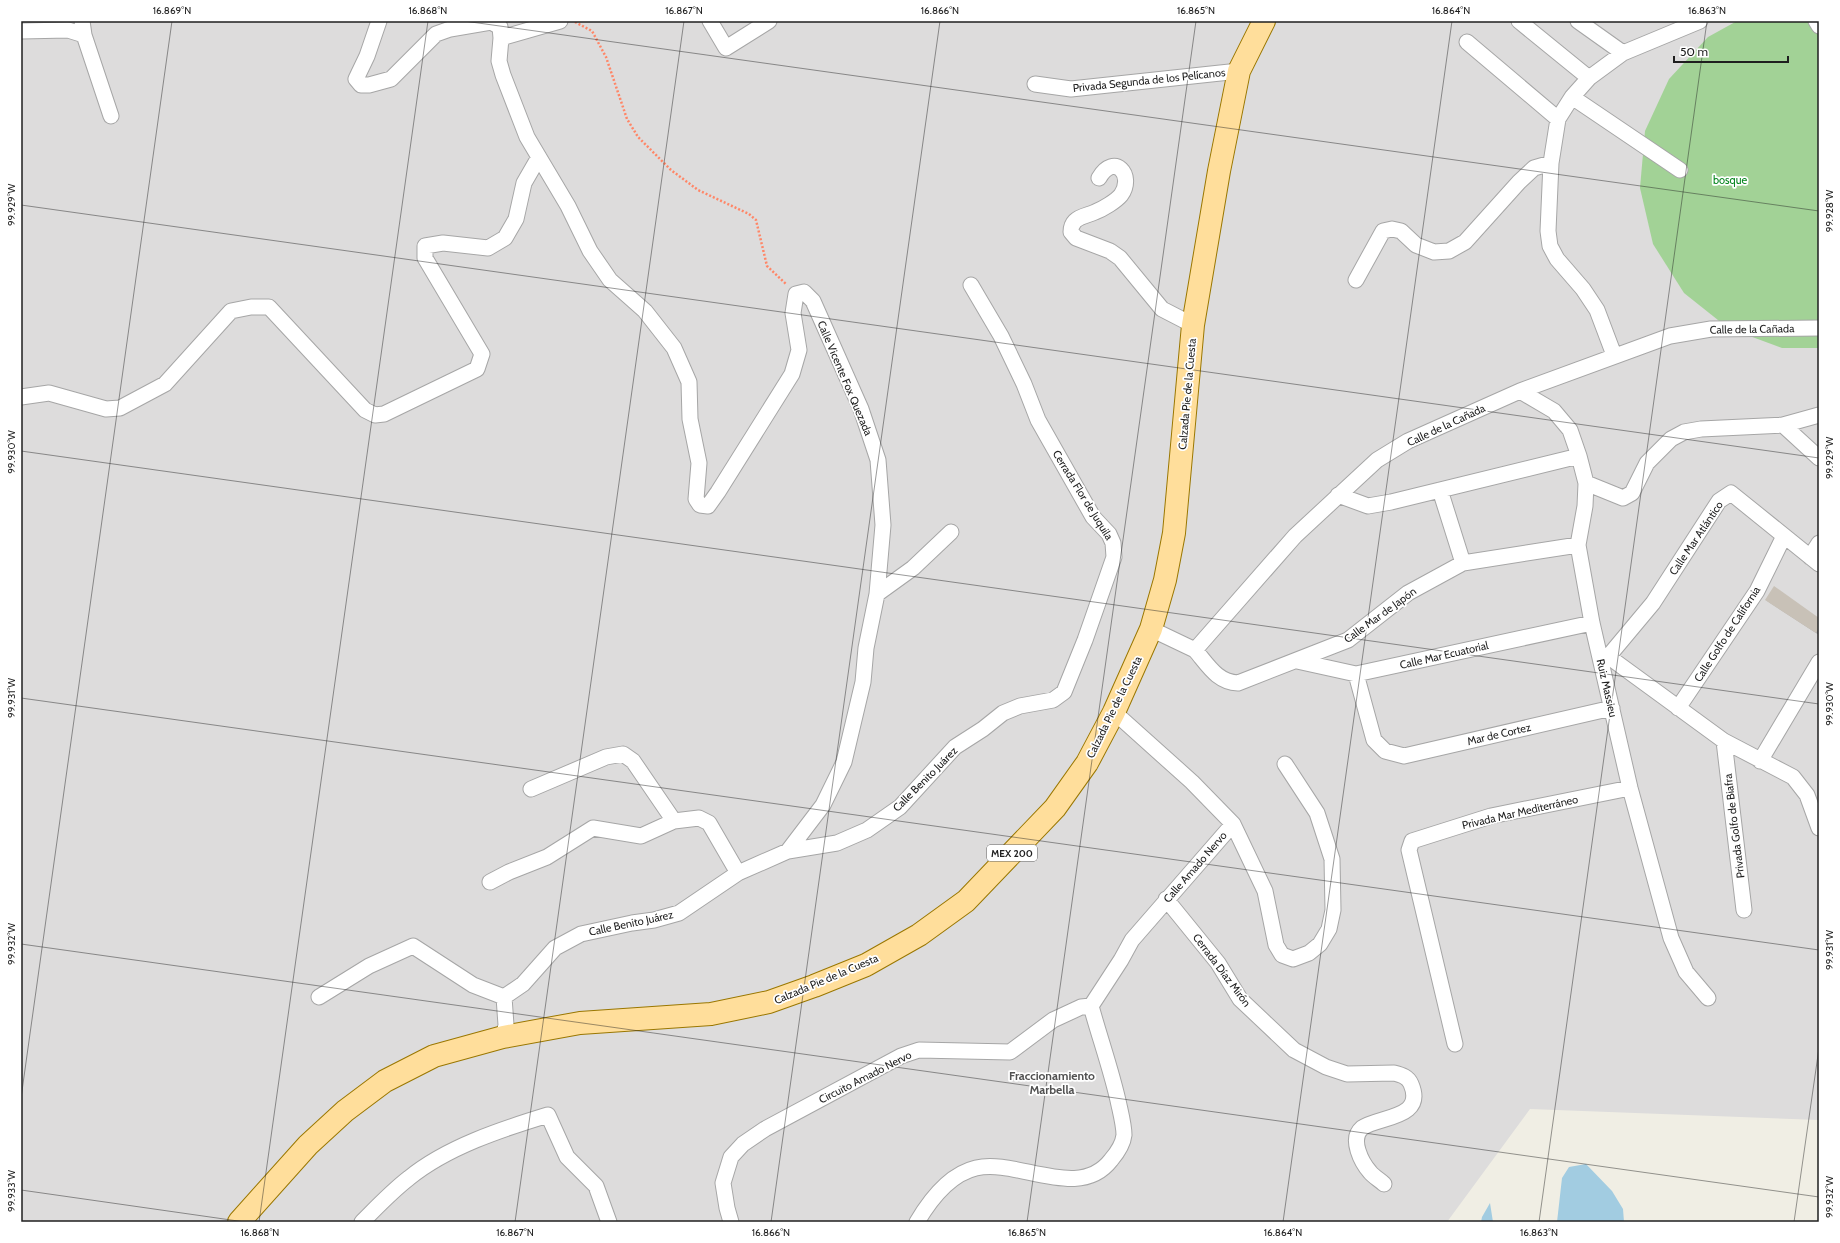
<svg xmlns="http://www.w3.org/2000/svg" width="1840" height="1243" viewBox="0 0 1840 1243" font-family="Cabin,sans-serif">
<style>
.residential{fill:#dddcdc}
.forest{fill:#a2d296}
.water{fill:#a2cce1}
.shadow{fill:#0003}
.building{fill:#c8c1b7}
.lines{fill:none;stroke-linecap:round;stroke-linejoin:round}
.street-casing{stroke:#a6a6a6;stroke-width:17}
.primary-casing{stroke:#9a7700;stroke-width:24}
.path{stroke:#ff8667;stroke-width:2.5;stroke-dasharray:2 2;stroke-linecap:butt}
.street{stroke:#fff;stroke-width:15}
.primary{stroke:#ffde9b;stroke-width:22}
.ticks{fill:none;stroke:#1f1f1f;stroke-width:1;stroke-opacity:0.45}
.labels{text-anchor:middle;stroke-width:3.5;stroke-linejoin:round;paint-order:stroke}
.shield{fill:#fff;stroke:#626262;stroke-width:1}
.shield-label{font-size:10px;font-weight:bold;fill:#1f1f1f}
.street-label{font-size:11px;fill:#1f1f1f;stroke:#fff}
.park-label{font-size:11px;fill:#04851d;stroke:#fff}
.neighbourhood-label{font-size:12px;font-weight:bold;fill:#525252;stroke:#fff}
.neatline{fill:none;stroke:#1f1f1f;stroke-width:1.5}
.ticks-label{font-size:10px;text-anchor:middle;fill:#1f1f1f}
</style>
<rect width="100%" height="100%" fill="#f0eee4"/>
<path class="residential" d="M21 21H1819V1120L1530 1109 1447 1222H21Z"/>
<path class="forest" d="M1737 21H1819V348H1782L1728 328 1684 293 1653 244 1640 188 1645 131 1669 79 1708 37Z"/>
<path class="water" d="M1586 1164 1612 1191 1623 1209 1624 1222H1557L1562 1178 1569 1167Z
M1490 1203 1493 1222H1481L1482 1217Z"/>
<path class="shadow" d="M1766 600 1819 619V635L1770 603Z"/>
<path class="building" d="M1774 586 1819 618V627L1816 633 1765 600Z"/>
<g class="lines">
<defs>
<path id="street" d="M82 21 84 35 111 116
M379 21 367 56 356 79 361 85H369L391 79 436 34 450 29 491 22 500 27 501 38
M560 21 501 38 499 61 503 75 527 137 568 206 590 251 610 280 645 311 674 348 689 382 690 419 699 463 696 499 700 505 708 506 718 492 792 374 799 350 793 313 796 294 804 292 813 301 861 409 878 460 883 525 877 594 866 648 863 682 844 762 823 805 788 851
M710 21 726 48 769 21
M1519 21 1589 78
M1578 21 1623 53
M1816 21 1819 26
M21 31 68 30 84 35
M1467 42 1558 119
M1035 84 1071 89 1239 71
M1572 97 1680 170
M1099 178C1114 152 1135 175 1121 195 1116 201 1103 209 1095 212 1089 215 1080 216 1075 221 1072 224 1071 228 1071 232L1076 238 1110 251 1120 258 1162 309 1193 325
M1356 280 1383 231 1392 229 1401 231 1416 245 1434 252 1449 251 1465 242 1519 182 1534 168 1551 163
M1614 355 1597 310 1583 289 1557 259 1550 246 1548 231 1551 163 1558 119 1572 97 1589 78 1623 53 1700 21
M1520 391 1554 411 1570 430 1579 456 1586 483 1585 506 1578 545 1592 623 1630 788 1671 938 1686 972 1708 998
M21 397 49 393 106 409 120 408 165 384 231 311 251 307H269L365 410 375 415 384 414 477 369 482 354 425 258V246L443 243 488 248 505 238 516 219 524 183 539 157
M1783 425 1819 458
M1586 483 1623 498 1632 493 1647 463 1671 439 1684 432 1701 429 1783 425 1819 415
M1440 490 1463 563
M1338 495 1368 506 1391 502 1579 456
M1810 557 1819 543
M877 594 913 568 951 532
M1151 629 1195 650 1295 536 1377 460 1408 441 1520 391 1670 336 1711 329 1819 328
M1195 650C1208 665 1217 682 1238 683L1348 640 1408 593 1463 563 1578 545
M1609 657 1724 741 1793 777 1807 795 1819 828
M1297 661 1356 674 1592 623
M1602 664 1653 603 1719 501 1731 493 1819 564
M1356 674 1374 740 1385 751 1404 756 1612 708
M1678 708 1757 591 1784 536
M1114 712 1192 782 1233 824 1265 891 1276 945 1282 955 1293 959 1309 953 1320 944 1329 929 1333 910 1332 859 1317 813 1285 764
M1724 741 1744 910
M1760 761 1819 662
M531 789 606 757 623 754 633 761 674 821
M490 882 509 872 547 857 593 828 641 836 674 821 699 818 709 823 738 873
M1166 899 1218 963 1240 999 1294 1050 1326 1067 1347 1074 1394 1073C1402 1075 1408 1077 1411 1084 1426 1119 1379 1116 1362 1128 1349 1139 1362 1163 1370 1172 1374 1177 1380 1180 1384 1184
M319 997 369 966 413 946 473 985 504 997
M504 997 523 984 555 948 581 934 632 923 654 920 679 913 738 873 788 851 837 843 867 830 900 807 955 747 983 729 1003 713 1020 706 1053 700 1064 692 1085 640 1114 557 1113 543 1109 534 1093 517 1038 420 1024 384 1001 336 971 285
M1091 1006 1121 960 1132 940 1233 824
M503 1037 506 1025 504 997
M1455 1044 1409 850 1412 841 1491 816 1630 788
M362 1222C377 1207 392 1191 409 1178 447 1147 502 1129 548 1115L567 1157 596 1186 609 1222
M731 1222 727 1208 723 1183 731 1157 743 1144 765 1129 901 1056 919 1050 1010 1052 1053 1020 1081 1007 1091 1006
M917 1222C930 1200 950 1174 976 1168 1017 1158 1079 1202 1111 1160 1117 1153 1123 1144 1124 1135 1124 1126 1121 1114 1119 1105 1112 1072 1100 1039 1091 1006"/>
<path id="primary" d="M239 1222 308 1145 345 1111 385 1081 434 1056 503 1037 580 1023 711 1014 769 1002 814 986 866 965 919 935 966 901 1055 808 1087 763 1114 712 1151 629 1165 580 1174 533 1193 325 1219 171 1239 71 1264 21"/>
</defs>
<use href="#street" class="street-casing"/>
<use href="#primary" class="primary-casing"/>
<path class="path" d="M575 22 592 31 606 57 627 119 638 137 671 170 698 190 749 214 756 220 767 266 786 284"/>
<use href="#street" class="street"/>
<use href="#primary" class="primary"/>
</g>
<path class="ticks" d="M464 21 1819 211M21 205 1819 458M21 451 1819 704M21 698 1819 950M21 944 1819 1197M21 1098 172 21M21 1190 245 1222M259 1222 428 21M515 1222 684 21M771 1222 940 21M1027 1222 1196 21M1283 1222 1452 21M1539 1222 1707 21M1794 1222 1819 1048"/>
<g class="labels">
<rect class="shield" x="987" y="845" width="50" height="16" rx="3"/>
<g class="shield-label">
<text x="1012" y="857">MEX 200</text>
</g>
<g class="street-label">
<text transform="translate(1149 80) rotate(-6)" y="4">Privada Segunda de los Pelícanos</text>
<text transform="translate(1752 329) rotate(-1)" y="4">Calle de la Cañada</text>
<text transform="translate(845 378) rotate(67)" y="4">Calle Vicente Fox Quezada</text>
<text transform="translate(1187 394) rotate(-85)" y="4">Calzada Pie de la Cuesta</text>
<text transform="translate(1446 425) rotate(-25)" y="4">Calle de la Cañada</text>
<text transform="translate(1083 495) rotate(58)" y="4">Cerrada Flor de Juquila</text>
<text transform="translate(1696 538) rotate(-56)" y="4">Calle Mar Atlántico</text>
<text transform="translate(1380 615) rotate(-36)" y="4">Calle Mar de Japón</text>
<text transform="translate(1727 634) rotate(-57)" y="4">Calle Golfo de California</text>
<text transform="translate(1444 655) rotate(-13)" y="4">Calle Mar Ecuatorial</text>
<text transform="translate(1607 688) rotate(77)" y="4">Ruiz Massieu</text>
<text transform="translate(1114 707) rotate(-64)" y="4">Calzada Pie de la Cuesta</text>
<text transform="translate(1499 734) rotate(-13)" y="4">Mar de Cortez</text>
<text transform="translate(925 779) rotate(-45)" y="4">Calle Benito Juárez</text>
<text transform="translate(1520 812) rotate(-13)" y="4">Privada Mar Mediterráneo</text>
<text transform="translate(1734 826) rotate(-97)" y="4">Privada Golfo de Biafra</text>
<text transform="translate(1195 867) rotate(-49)" y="4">Calle Amado Nervo</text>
<text transform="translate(631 923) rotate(-12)" y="4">Calle Benito Juárez</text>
<text transform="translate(1222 970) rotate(53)" y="4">Cerrada Díaz Mirón</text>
<text transform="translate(826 979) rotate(-23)" y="4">Calzada Pie de la Cuesta</text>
<text transform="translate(865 1077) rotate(-27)" y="4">Circuito Amado Nervo</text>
</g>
<g class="park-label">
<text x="1730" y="184">bosque</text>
</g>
<g class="neighbourhood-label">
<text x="1052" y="1080">Fraccionamiento<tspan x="1052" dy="14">Marbella</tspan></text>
</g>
</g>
<rect width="1840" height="1243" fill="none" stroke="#ffffff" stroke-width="44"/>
<path d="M1674 56v6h114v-6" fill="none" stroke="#1f1f1f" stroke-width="2"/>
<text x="1680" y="56" font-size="12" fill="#1f1f1f" stroke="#ffffff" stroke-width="3" paint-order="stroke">50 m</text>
<rect x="22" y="22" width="1796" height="1199" class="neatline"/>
<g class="ticks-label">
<text x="172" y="14">16.869°N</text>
<text x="428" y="14">16.868°N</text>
<text x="684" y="14">16.867°N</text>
<text x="940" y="14">16.866°N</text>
<text x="1196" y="14">16.865°N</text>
<text x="1451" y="14">16.864°N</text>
<text x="1707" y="14">16.863°N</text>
<text transform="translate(11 205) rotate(-90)" y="4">99.929°W</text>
<text transform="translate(1829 211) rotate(-90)" y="4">99.928°W</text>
<text transform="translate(11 452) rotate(-90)" y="4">99.930°W</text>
<text transform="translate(1829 458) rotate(-90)" y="4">99.929°W</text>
<text transform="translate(11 698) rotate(-90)" y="4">99.931°W</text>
<text transform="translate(1829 704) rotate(-90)" y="4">99.930°W</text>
<text transform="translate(11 944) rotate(-90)" y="4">99.932°W</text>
<text transform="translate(1829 950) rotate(-90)" y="4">99.931°W</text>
<text transform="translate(11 1191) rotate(-90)" y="4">99.933°W</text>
<text transform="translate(1829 1197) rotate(-90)" y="4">99.932°W</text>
<text x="260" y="1236">16.868°N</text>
<text x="515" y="1236">16.867°N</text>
<text x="771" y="1236">16.866°N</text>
<text x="1027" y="1236">16.865°N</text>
<text x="1283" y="1236">16.864°N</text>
<text x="1539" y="1236">16.863°N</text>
</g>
</svg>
